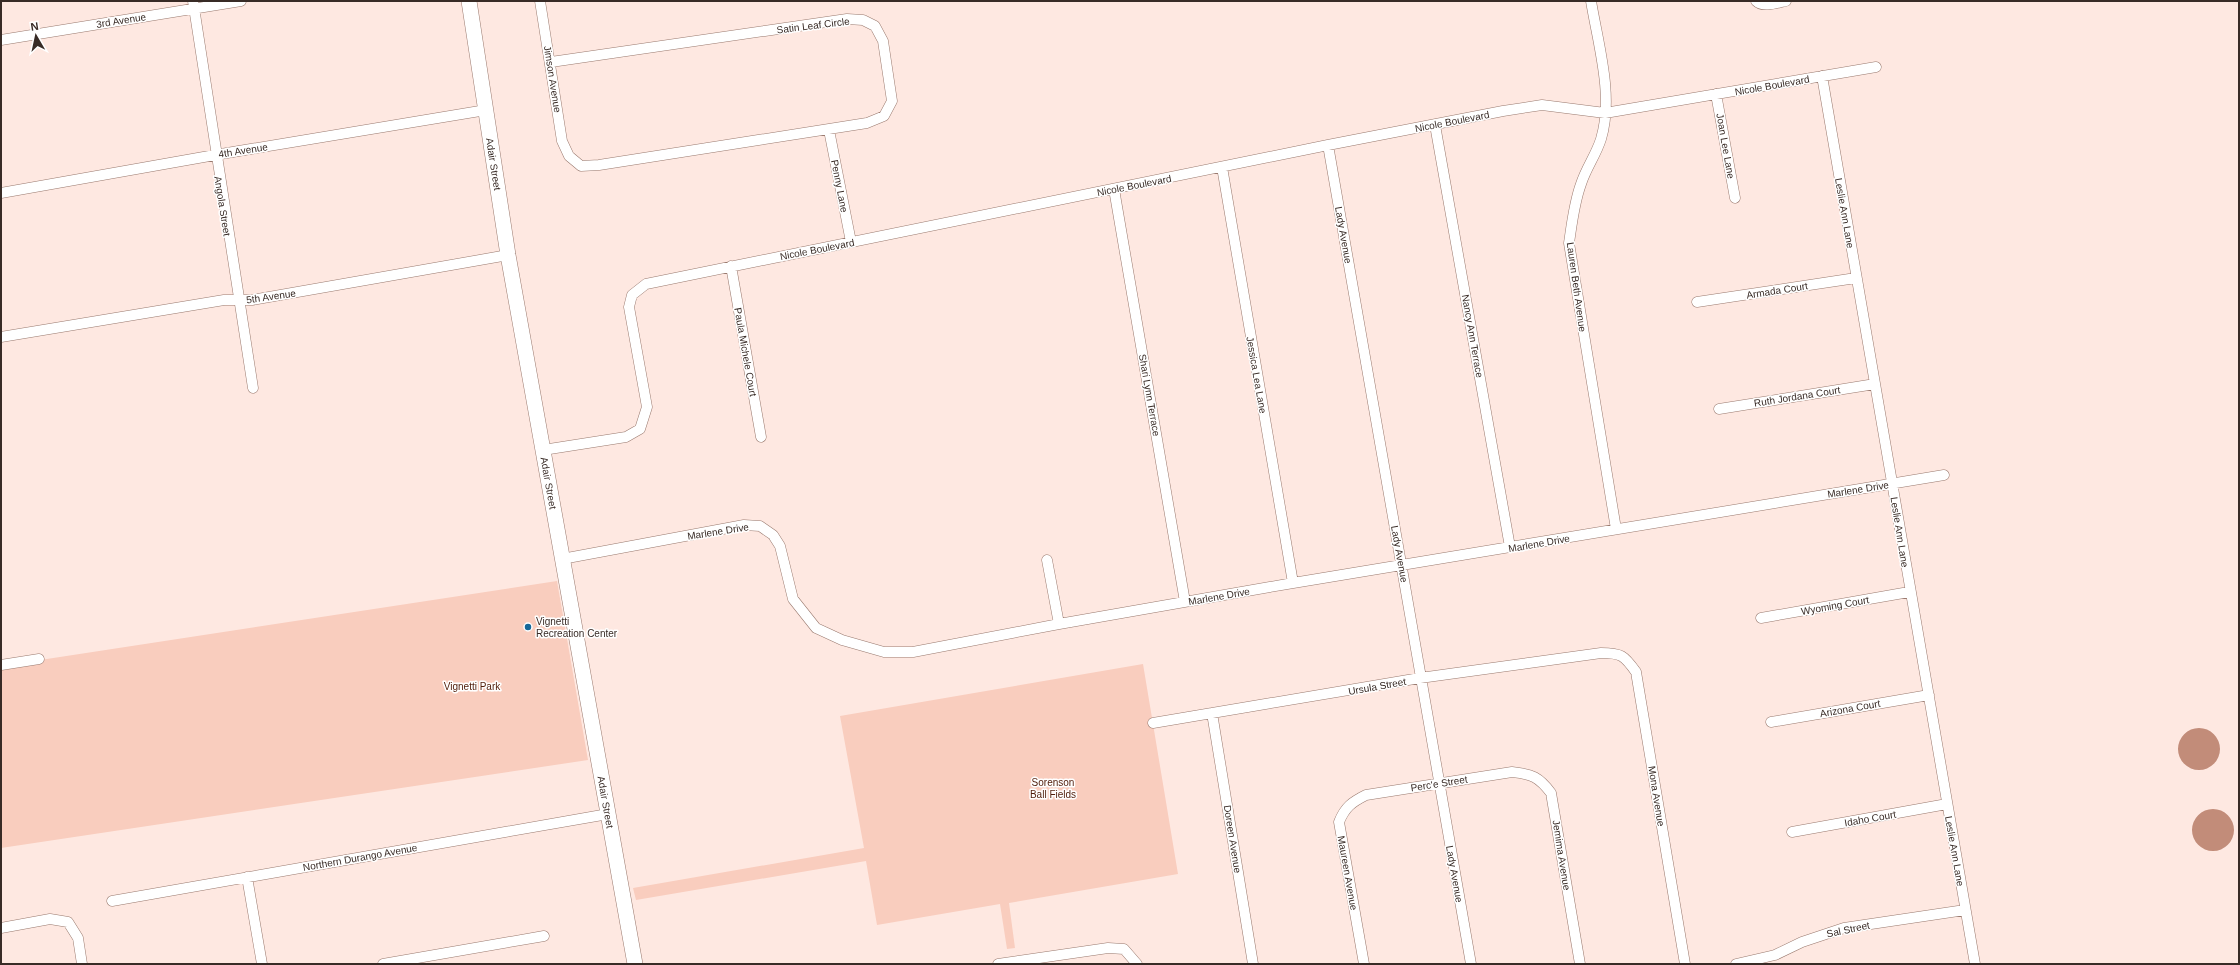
<svg xmlns="http://www.w3.org/2000/svg" width="2240" height="965" viewBox="0 0 2240 965" font-family="Arial,sans-serif">
<style>
.green{fill:#f9cdbe}
.water{fill:#c28c79}
.lines{fill:none;stroke-linecap:round;stroke-linejoin:round}
.street-casing{stroke:#99796e;stroke-width:11}
.secondary-casing{stroke:#99796e;stroke-width:16}
.street{stroke:#fff;stroke-width:10}
.secondary{stroke:#fff;stroke-width:15}
.poi-dot{fill:#176799;stroke:#fff;stroke-width:1.5}
.labels{text-anchor:middle;stroke-width:3;stroke-linejoin:round;paint-order:stroke}
.street-label{font-size:10px;fill:#382b26;stroke:#fff}
.poi-label{font-size:10px;fill:#382b26;stroke:#fff;text-anchor:start}
.park-label{font-size:10px;fill:#4f1c09;stroke:#fff}
</style>
<rect width="100%" height="100%" fill="#fee8e1"/>
<path class="green" d="M557 581 588 760 1 848V666Z
M1143 664 1178 874 1009 903 1015 948 1007 949 1000 904 877 925 866 861 636 900 633 888 864 848 840 716Z"/>
<path class="water" d="M2178 749a21 21 0 1 1 42 0a21 21 0 1 1-42 0Z
M2192 830a21 21 0 1 1 42 0a21 21 0 1 1-42 0Z"/>
<g class="lines">
<defs>
<path id="street" d="M193 1 253 388
M540 1 562 141 569 156 581 166 599 165 867 123 884 116 892 101 883 41 875 26 863 20 847 19 551 62
M1591 1C1598 44 1614 96 1601 139 1596 155 1586 168 1581 184 1574 203 1572 223 1569 243L1616 529
M1756 1C1763 8 1777 3 1786 1
M1 40 241 1
M1822 76 1975 964
M1716 94 1735 198
M1435 125 1510 547
M829 130 851 242
M1328 145 1471 964
M1222 167 1293 583
M1114 189 1185 602
M1 193 215 155 486 110
M731 266 761 437
M1697 302 1856 278
M1 337 224 300H252L508 255
M1719 409 1875 384
M543 450 626 437 640 429 647 407 629 307 632 295 646 284 1328 145 1503 111 1542 105 1605 113 1876 67
M562 559 744 525 760 526 773 535 780 546 793 599 816 628 842 640 884 652H913L1059 624 1293 583 1944 475
M1047 560 1059 624
M1761 618 1909 592
M1 665 39 659
M1212 713 1253 964
M1771 722 1929 695
M1153 723 1420 678 1601 653C1621 653 1624 655 1636 672L1685 964
M1792 832 1947 804
M247 877 262 964
M112 901 608 814
M1 928 50 919 68 922 78 938 82 964
M383 964 544 936
M998 964 1108 948 1124 949 1137 964
M1364 964 1339 822C1345 807 1352 802 1366 795L1512 772C1532 774 1539 777 1551 793L1580 964
M1736 964 1775 955 1802 942 1844 928 1965 910"/>
<path id="secondary" d="M469 1 508 255 635 964"/>
</defs>
<use href="#street" class="street-casing"/>
<use href="#secondary" class="secondary-casing"/>
<use href="#street" class="street"/>
<use href="#secondary" class="secondary"/>
</g>
<circle class="poi-dot" cx="528" cy="627" r="4"/>
<g class="labels">
<g class="street-label">
<text transform="translate(121 20) rotate(-9)" y="4">3rd Avenue</text>
<text transform="translate(813 25) rotate(-7)" y="4">Satin Leaf Circle</text>
<text transform="translate(553 79) rotate(81)" y="4">Jimson Avenue</text>
<text transform="translate(1772 85) rotate(-10)" y="4">Nicole Boulevard</text>
<text transform="translate(1452 121) rotate(-11)" y="4">Nicole Boulevard</text>
<text transform="translate(1726 146) rotate(80)" y="4">Joan Lee Lane</text>
<text transform="translate(243 150) rotate(-9)" y="4">4th Avenue</text>
<text transform="translate(494 164) rotate(81)" y="4">Adair Street</text>
<text transform="translate(1134 185) rotate(-11)" y="4">Nicole Boulevard</text>
<text transform="translate(840 186) rotate(79)" y="4">Penny Lane</text>
<text transform="translate(223 206) rotate(81)" y="4">Angola Street</text>
<text transform="translate(1845 213) rotate(80)" y="4">Leslie Ann Lane</text>
<text transform="translate(1344 235) rotate(80)" y="4">Lady Avenue</text>
<text transform="translate(817 249) rotate(-11)" y="4">Nicole Boulevard</text>
<text transform="translate(1577 287) rotate(82)" y="4">Lauren Beth Avenue</text>
<text transform="translate(1777 290) rotate(-9)" y="4">Armada Court</text>
<text transform="translate(271 296) rotate(-8)" y="4">5th Avenue</text>
<text transform="translate(1473 336) rotate(80)" y="4">Nancy Ann Terrace</text>
<text transform="translate(746 352) rotate(80)" y="4">Paula Michele Court</text>
<text transform="translate(1257 375) rotate(80)" y="4">Jessica Lea Lane</text>
<text transform="translate(1150 395) rotate(80)" y="4">Shari Lynn Terrace</text>
<text transform="translate(1797 396) rotate(-9)" y="4">Ruth Jordana Court</text>
<text transform="translate(549 483) rotate(80)" y="4">Adair Street</text>
<text transform="translate(1858 489) rotate(-9)" y="4">Marlene Drive</text>
<text transform="translate(718 531) rotate(-9)" y="4">Marlene Drive</text>
<text transform="translate(1900 532) rotate(81)" y="4">Leslie Ann Lane</text>
<text transform="translate(1539 543) rotate(-10)" y="4">Marlene Drive</text>
<text transform="translate(1400 554) rotate(80)" y="4">Lady Avenue</text>
<text transform="translate(1219 596) rotate(-10)" y="4">Marlene Drive</text>
<text transform="translate(1835 605) rotate(-10)" y="4">Wyoming Court</text>
<text transform="translate(1377 686) rotate(-10)" y="4">Ursula Street</text>
<text transform="translate(1850 708) rotate(-10)" y="4">Arizona Court</text>
<text transform="translate(1439 783) rotate(-9)" y="4">Perc'e Street</text>
<text transform="translate(1657 796) rotate(81)" y="4">Mona Avenue</text>
<text transform="translate(606 802) rotate(80)" y="4">Adair Street</text>
<text transform="translate(1870 818) rotate(-10)" y="4">Idaho Court</text>
<text transform="translate(1233 839) rotate(81)" y="4">Doreen Avenue</text>
<text transform="translate(1955 851) rotate(80)" y="4">Leslie Ann Lane</text>
<text transform="translate(1562 855) rotate(81)" y="4">Jemima Avenue</text>
<text transform="translate(360 857) rotate(-10)" y="4">Northern Durango Avenue</text>
<text transform="translate(1348 873) rotate(80)" y="4">Maureen Avenue</text>
<text transform="translate(1455 874) rotate(80)" y="4">Lady Avenue</text>
<text transform="translate(1848 929) rotate(-12)" y="4">Sal Street</text>
</g>
<g class="poi-label">
<text x="536" y="625">Vignetti<tspan x="536" dy="12">Recreation Center</tspan></text>
</g>
<g class="park-label">
<text x="472" y="690">Vignetti Park</text>
<text x="1053" y="786">Sorenson<tspan x="1053" dy="12">Ball Fields</tspan></text>
</g>
</g>
<rect width="2240" height="965" fill="none" stroke="#382b26" stroke-width="4"/>
<g transform="translate(36 36) rotate(351)" stroke="#ffffff" stroke-width="3" paint-order="stroke">
<path d="M0-3L7 15L0 10L-7 15Z" fill="#382b26"/>
<text y="-6" font-size="11" font-weight="bold" text-anchor="middle" fill="#382b26">N</text>
</g>
</svg>
